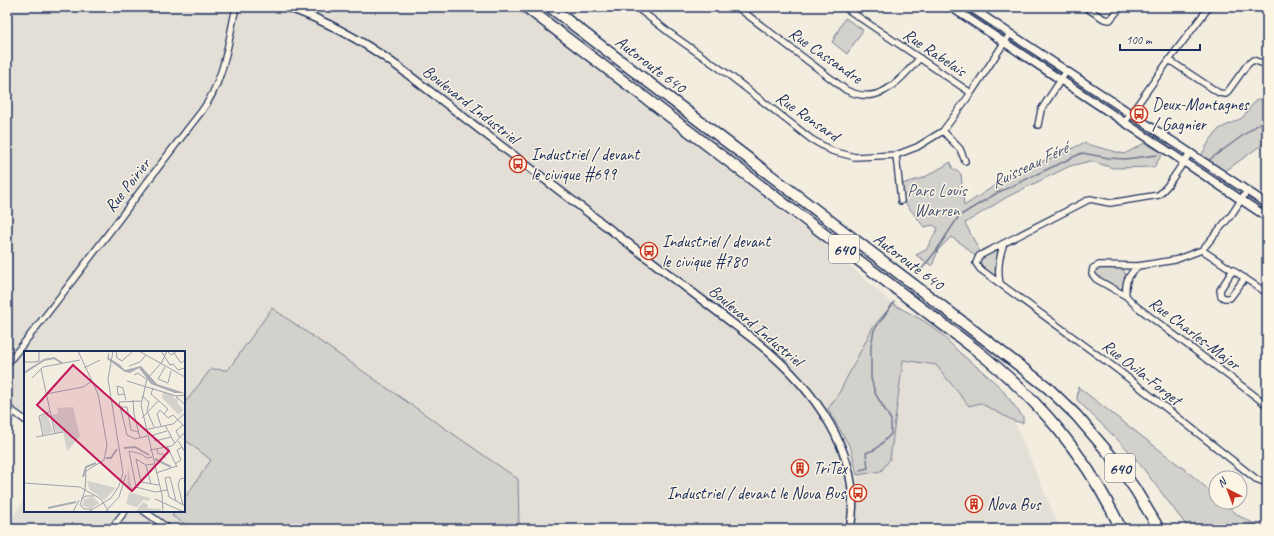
<svg xmlns="http://www.w3.org/2000/svg" width="1274" height="536" viewBox="0 0 1274 536" font-family="Caveat,sans-serif">
<style>
.built{fill:#e3dfd6}
.green{fill:#d3d1cc;stroke:#778095}
.lines{fill:none;stroke-linecap:round;stroke-linejoin:round}
.stream{stroke:#707a91;stroke-width:1.5}
.minor-casing{stroke:#1b2f5e;stroke-width:8}
.tertiary-casing{stroke:#1b2f5e;stroke-width:10}
.motorway-casing{stroke:#1b2f5e;stroke-width:13}
.minor{stroke:#fcf5e5;stroke-width:5.5}
.tertiary{stroke:#fcf5e5;stroke-width:7}
.motorway{stroke:#fcf5e5;stroke-width:10}
.labels{text-anchor:middle;stroke-width:3;stroke-linejoin:round;paint-order:stroke}
.shield{fill:#fcf5e5;stroke:#5e6a86;stroke-width:1}
.shield-label{font-size:16px;font-weight:bold;fill:#1b2f5e}
.street-label{font-size:17px;fill:#1b2f5e;stroke:#fcf5e5}
.poi-label{font-size:17px;fill:#1b2f5e;stroke:#fcf5e5;text-anchor:start}
.park-label{font-size:17px;fill:#49587a;stroke:#fcf5e5}
.water-label{font-size:18px;font-style:italic;fill:#465478;stroke:#fcf5e5}
.inset-river{fill:none;stroke:#a9acb3;stroke-width:2}
.inset-road{fill:none;stroke:#9da1ac;stroke-width:1}
.view{fill:#c2185b;fill-opacity:0.15;stroke:#c2185b;stroke-width:2}
.inset-edge{fill:none;stroke:#1b2f5e;stroke-width:2}
</style>
<rect width="100%" height="100%" fill="#f3ede0"/>
<filter id="ink" filterUnits="userSpaceOnUse"><feTurbulence type="fractalNoise" baseFrequency=".025" numOctaves="2"/><feDisplacementMap in="SourceGraphic" scale="8" xChannelSelector="R" yChannelSelector="G"/><feConvolveMatrix kernelMatrix="1 2 1 2 8 2 1 2 1" color-interpolation-filters="sRGB"/></filter>
<g filter="url(#ink)">
<path class="built" d="M7 7H515L825 244 893 304 873 327 839 393 821 419 834 443 846 480 849 501 845 529H7V525L25 499V511H184V352H25V426L7 412Z
M903 360 936 365 969 406 980 402 1014 421 1060 529H854L857 504V475L881 471 890 459Z"/>
<path class="green" d="M845 18 863 30 847 54 832 42Z
M1257 99 1267 101V141L1224 172 1201 156 1210 140 1219 129 1242 118Z
M1083 143 1124 154 1145 143 1163 153 1154 167 1113 168 1091 161 1070 166 1007 197 965 223 980 252 978 255 976 257 962 244 951 237 938 250 932 266 916 255 926 250 938 228 933 225 924 227 903 200 902 184 923 178 951 162 952 168 961 174 964 206 1018 170 1062 154Z
M995 249 999 255 998 273 993 276 976 263 979 256Z
M1099 265 1122 266 1127 279 1125 287 1116 291 1096 279 1093 268Z
M893 304 924 321 942 334 947 340 960 353 982 371 1000 387 1023 417V423L1014 421 980 403 969 406 936 365 903 360 890 459 881 471 857 475 851 449 828 409 839 393 873 327Z
M272 308 518 479 519 529H193L172 516 175 511H184V499L211 460 184 439V404L211 369 228 370Z
M1078 387 1188 472 1216 496V502H1223L1239 516 1261 527 1267 525V529H1189L1133 455 1077 400Z"/>
<g class="lines">
<path class="stream" d="M1209 160 1267 118
M920 271 936 251 959 216 997 193 1082 153 1109 158 1125 159 1157 155
M860 470 868 468 866 453 876 449 891 434V420L875 393 871 378V346L874 330 894 302"/>
<defs>
<path id="minor" d="M636 7 671 34 729 75 811 139 832 151 855 157 896 155 917 147 943 131 971 93 1010 34
M737 7 846 90C880 107 898 81 920 58
M844 7 971 93
M1085 7 1104 19 1110 20 1121 7
M1169 60 1219 93 1226 94 1247 65 1253 60 1267 65
M1125 122 1169 60 1209 7
M1038 125 1041 110 1066 72
M943 131 960 149 965 161
M1190 153 1168 185 1159 195 1110 203 1090 199 979 256 976 263 980 269 1118 370 1256 479 1267 483
M896 155 901 201
M1247 191 1232 214 1202 250 1175 260 1138 266 1099 265 1093 268 1092 274 1096 279 1126 296 1136 306 1267 405
M1202 250 1267 293
M1233 270 1220 290 1221 296 1224 298H1230L1245 278
M1000 283C997 269 999 257 1004 243
M1126 296C1125 281 1127 277 1138 266
M7 364C74 282 135 196 201 112 224 82 228 43 236 7
M7 407 25 420
M144 511 169 529
M111 529 125 511"/>
<path id="tertiary" d="M287 7C327 21 363 41 397 66L757 342C812 386 865 454 850 529
M951 7 1267 217
M970 7 1267 204"/>
<path id="motorway" d="M526 7 975 349C1040 401 1085 453 1121 529
M550 7 956 317 1047 387 1076 415 1112 457 1135 489 1159 529"/>
</defs>
<use href="#minor" class="minor-casing"/>
<use href="#tertiary" class="tertiary-casing"/>
<use href="#motorway" class="motorway-casing"/>
<use href="#minor" class="minor"/>
<use href="#tertiary" class="tertiary"/>
<use href="#motorway" class="motorway"/>
</g>
</g>
<defs>
<symbol id="bus-ring" viewBox="-11 -11 22 22"><circle r="9.5" fill="#fcf5e5" stroke="#c8321e" stroke-width="1.5"/><path d="M-5-6H5V4H4V6H2V4H-2V6H-4V4H-5ZM-3.5-4V0h7V-4ZM-3.5 1.2v1.5H-2V1.2ZM2 1.2v1.5H3.5V1.2Z" fill="#c8321e"/></symbol>
<symbol id="building-ring" viewBox="-11 -11 22 22"><circle r="9.5" fill="#fcf5e5" stroke="#c8321e" stroke-width="1.5"/><path d="M-4-6H4V6H1V3H-1V6H-4ZM-2.5-4.3h1.7v1.8h-1.7ZM.8-4.3h1.7v1.8H.8ZM-2.5-1h1.7V.8h-1.7ZM.8-1h1.7V.8H.8Z" fill="#c8321e"/></symbol>
</defs>
<g fill-rule="evenodd">
<use href="#bus-ring" x="1129" y="104" width="20" height="20"/>
<use href="#bus-ring" x="508" y="154" width="20" height="20"/>
<use href="#bus-ring" x="639" y="241" width="20" height="20"/>
<use href="#building-ring" x="790" y="458" width="20" height="20"/>
<use href="#bus-ring" x="848" y="483" width="20" height="20"/>
<use href="#building-ring" x="964" y="494" width="20" height="20"/>
</g>
<g class="labels">
<g class="shield">
<rect x="829" y="235" width="30" height="28" rx="3"/>
<rect x="1105" y="454" width="30" height="28" rx="3"/>
</g>
<g class="shield-label">
<text x="844" y="255">640</text>
<text x="1120" y="474">640</text>
</g>
<g class="street-label">
<text transform="translate(935 52) rotate(34)" y="6">Rue Rabelais</text>
<text transform="translate(826 55) rotate(35)" y="6">Rue Cassandre</text>
<text transform="translate(651 64) rotate(37)" y="6">Autoroute 640</text>
<text transform="translate(471 104) rotate(38)" y="6">Boulevard Industriel</text>
<text transform="translate(808 116) rotate(35)" y="6">Rue Ronsard</text>
<text transform="translate(127 185) rotate(-52)" y="6">Rue Poirier</text>
<text transform="translate(909 261) rotate(37)" y="6">Autoroute 640</text>
<text transform="translate(756 325) rotate(40)" y="6">Boulevard Industriel</text>
<text transform="translate(1195 333) rotate(37)" y="6">Rue Charles-Major</text>
<text transform="translate(1142 372) rotate(38)" y="6">Rue Ovila-Forget</text>
</g>
<g class="poi-label">
<text x="1152" y="110">Deux-Montagnes<tspan x="1152" dy="20">/ Gagnier</tspan></text>
<text x="531" y="160">Industriel / devant<tspan x="531" dy="20">le civique #699</tspan></text>
<text x="662" y="247">Industriel / devant<tspan x="662" dy="20">le civique #780</tspan></text>
<text x="813" y="474">TriTex</text>
<text x="845" y="499" text-anchor="end">Industriel / devant le Nova Bus</text>
<text x="987" y="510">Nova Bus</text>
</g>
<g class="park-label">
<text x="937" y="196">Parc Louis<tspan x="937" dy="20">Warren</tspan></text>
</g>
<g class="water-label">
<text transform="translate(1029 165) rotate(-26)" y="6">Ruisseau Féré</text>
</g>
</g>
<g transform="translate(24 351)">
<rect width="161" height="161" fill="#f3ede0"/>
<path d="M139 40 149 44 150 48 153 46 155 48 153 51 159 59 155 64 138 47ZM49 56 56 85 43 100 39 81 32 82 27 64 34 63 33 57ZM23 62 29 81 20 84 16 66ZM104 116 108 139 130 146 103 138ZM63 130 73 132 92 137 80 149 65 138ZM105 141 126 147 125 150 119 149 113 156 102 153ZM69 146 75 152 68 157 58 155 60 148ZM119 151 124 154 123 157 137 158V161H111Z" fill="#d3d1cc"/>
<path d="M85 0V7L95 13 101 19 117 15 133 33 161 42H151L127 33 115 17 106 22 101 21 83 8Z" fill="#a9acb3"/>
<path class="inset-river" d="M0 22 20 9 30 7 38 12M100 97 111 96 125 104M82 107H87L93 98M131 108 147 116M59 126 62 116 72 112M24 157 52 151"/>
<path class="inset-road" d="M0 0V11H10L15 10V0M54 0 74 43 83 94 80 109 62 120 61 139M92 0 93 7 98 10 109 0M115 0 161 26M137 0 146 14M143 0 147 4 153 0M150 2 157 12 161 9M146 14 149 13 154 19 161 17M105 15 116 11 122 4M141 16 134 28 144 32 147 20M60 17 76 9M17 18 31 83M110 24 114 22 123 29M8 27 19 16 56 9M103 30 152 45 161 44M129 37 127 43 144 58 140 63M22 43 59 36 68 30M100 43 94 44 93 35 99 37 102 49M118 45 125 51 123 60 130 76M152 45 161 54M109 49 110 63 116 87M117 50 95 51 103 84 111 88 123 85M96 56H103L107 79 114 81M118 67 135 49M141 74 151 93M137 75 133 63 136 59 144 67 149 64 161 76M120 79 149 73 161 62M143 80 129 84 131 90 147 86M19 85 15 65 25 61M12 86 39 81M156 87 152 80 159 74M154 90 161 101M143 95 153 116M133 98 134 103H139L141 107M126 99 148 95 161 81M128 106 123 107 117 103 105 100 112 136 131 141 143 139M130 113 122 114 112 108 117 131 135 134M151 113 157 109 153 99 158 96M122 114 127 133M132 122 153 115M0 132 56 136 77 148 85 161M61 139 56 154 60 158H68M57 148 62 145H70M131 148 160 161M152 150 146 126 141 127 145 146 161 155M159 154 154 134 156 128 161 127M49 161 55 149M64 161 87 147 95 135 99 122 84 28 89 0M81 161 95 146 102 124M139 161 138 144 117 54 123 28 138 11 143 0"/>
<path class="view" d="M49 14 145 100 108 140 13 54Z"/>
<rect width="161" height="161" class="inset-edge"/>
</g>
<rect width="1274" height="536" fill="none" stroke="#fcf5e5" stroke-width="24"/>
<rect x="12" y="12" width="1250" height="512" fill="none" stroke="#1b2f5e" stroke-width="1.5" filter="url(#ink)"/>
<g transform="translate(1228 490) rotate(318)"><circle r="19" fill="#fcf5e5" stroke="#a2a6af"/>
<path d="M0-3L7 15L0 10L-7 15Z" fill="#c8321e"/>
<text y="-6" font-size="11" font-weight="bold" text-anchor="middle" fill="#1b2f5e">N</text>
</g>
<path d="M1120 44v6h80v-6" fill="none" stroke="#1b2f5e" stroke-width="2"/>
<text x="1126" y="44" font-size="12" fill="#1b2f5e" stroke="#fcf5e5" stroke-width="3" paint-order="stroke">100 m</text>
</svg>
